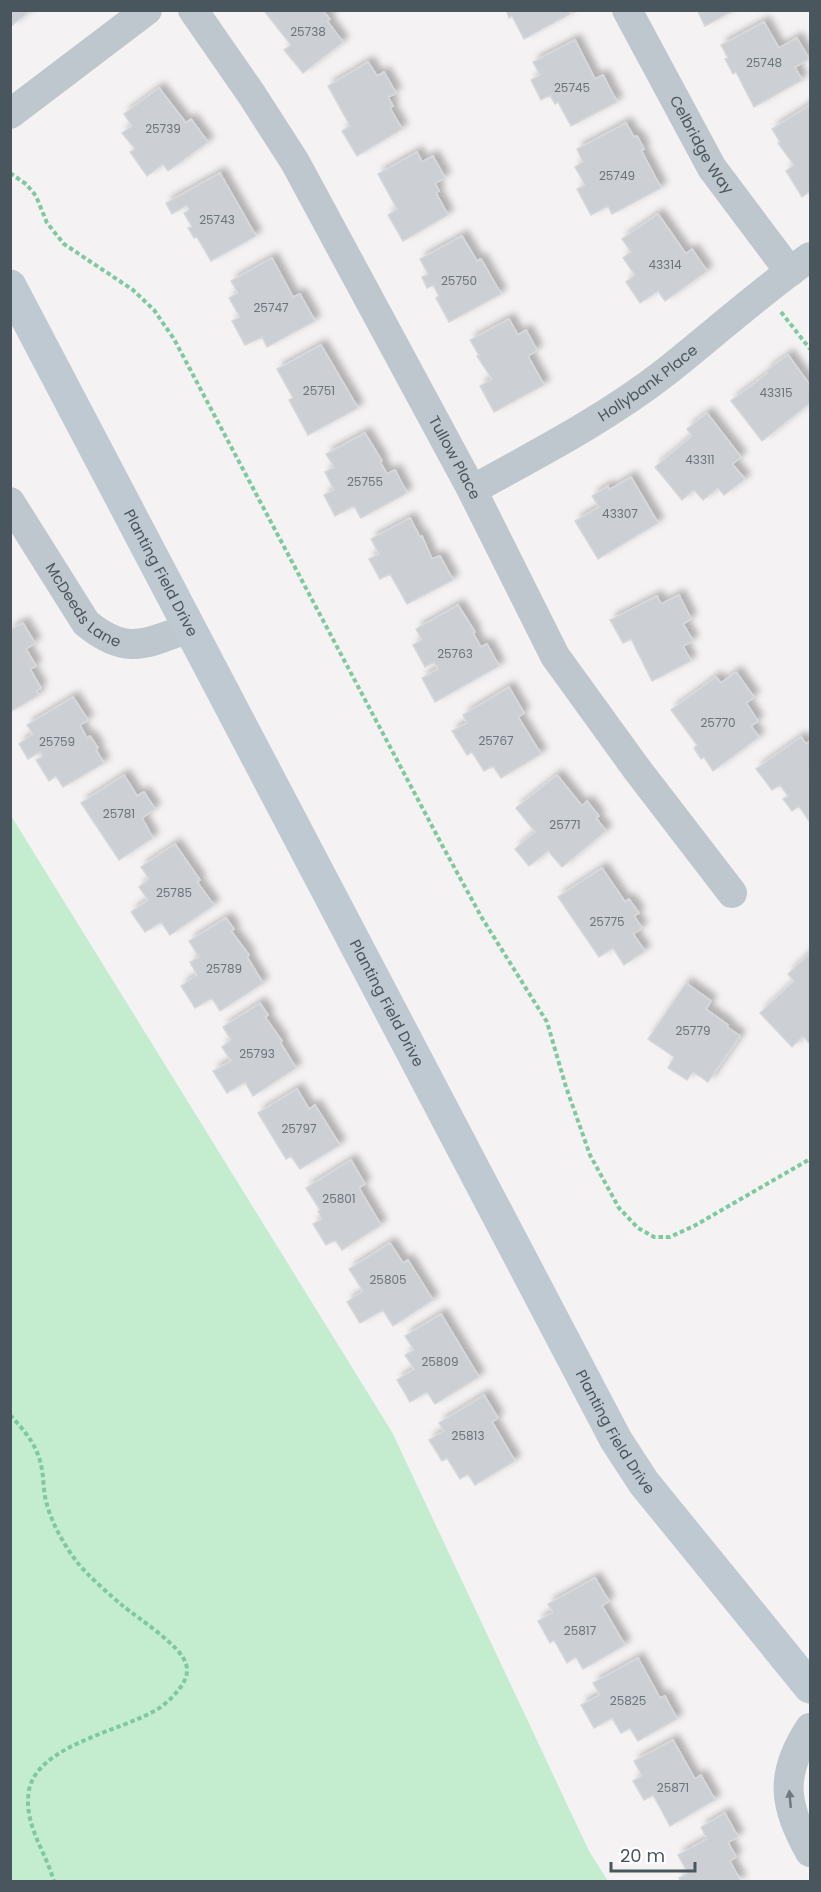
<svg xmlns="http://www.w3.org/2000/svg" width="821" height="1892" viewBox="0 0 821 1892" font-family="Poppins,sans-serif">
<style>
.green{fill:#c4edd0}
.building{fill:#cccfd3;stroke:#d6d8dc;stroke-width:1.5;filter:url(#shadow)}
.lines{fill:none;stroke-linecap:round;stroke-linejoin:round}
.path{stroke:#7ec99d;stroke-width:4;stroke-dasharray:4.5 3;stroke-linecap:butt}
.street{stroke:#bec7cd;stroke-width:30}
.secondary{stroke:#bfc9d1;stroke-width:33}
.oneway{fill:#6d787f}
.labels{text-anchor:middle;stroke-width:4.5;stroke-linejoin:round;paint-order:stroke}
.number-label{font-size:12px;fill:#6a747b}
.street-label{font-size:15px;fill:#4a565e;stroke:#fff}
</style>
<defs>
<filter id="shadow"><feDropShadow dx="5.5" dy="-5.5" stdDeviation="3" flood-color="#0004"/></filter>
</defs>
<rect width="100%" height="100%" fill="#f4f2f2"/>
<path class="green" d="M10 814 392 1432 589 1851 608 1881H11Z"/>
<path class="building" d="M10 10H31L11 26Z
M266 10H325L324 12 330 19 327 21 343 42 303 73 284 50 291 45 265 12Z
M506 10H568L570 14 524 39 512 16 509 18Z
M697 10H734L705 26Z
M764 22 779 48 797 38 809 59 795 67 802 80 754 107 736 72 733 74 725 59 728 58 721 45Z
M575 40 595 79 603 75 617 102 571 126 558 102 555 104 550 95 541 100 531 80 540 75 533 62Z
M368 62 377 76 384 72 396 93 388 97 393 106 390 108 402 129 357 156 342 131 350 126 328 86Z
M159 88 186 123 191 119 208 142 168 171 163 164 147 176 130 152 135 149 122 133 132 126 124 114Z
M810 105V191L802 197 786 171 794 165 778 143 780 142 772 129Z
M626 123 634 137 637 136 644 149 641 150 661 188 612 214 608 206 591 215 577 189 585 185 575 167 583 162 577 149Z
M417 152 422 162 433 156 445 178 435 183 439 191 436 193 448 215 403 241 388 215 397 209 378 174Z
M220 173 256 236 211 261 197 237 194 238 188 228 192 227 184 213 189 210 187 205 172 214 166 203Z
M658 214 686 254 692 249 707 271 665 301 658 291 640 303 626 282 635 275 623 258 631 252 622 239Z
M462 236 477 261 481 259 501 294 449 322 436 298 439 296 433 285 427 288 422 277 428 274 420 259Z
M272 258 293 297 300 294 315 321 267 347 262 337 245 345 232 321 240 317 229 298 238 293 231 281Z
M509 319 518 335 526 330 537 350 528 356 544 385 494 412 480 386 492 379 477 356 479 355 470 340Z
M321 345 358 408 308 435 289 400 293 398 277 369Z
M788 355 810 385V403L762 441 731 401 768 373 766 371Z
M707 413 741 457 732 464 745 479 724 495 718 488 703 500 694 490 682 500 655 467 692 436 687 429Z
M365 433 382 461 380 462 387 474 395 470 407 493 361 518 354 506 335 516 324 495 334 490 325 472 334 467 326 454Z
M631 477 658 523 598 559 575 521 599 507 592 496 608 486 609 490Z
M410 518 420 537 422 536 432 559 440 556 453 580 407 604 390 574 380 579 369 559 379 554 371 539Z
M679 595 691 619 683 624 693 641 683 646 691 661 652 681 631 639 623 643 610 620 657 596 661 604Z
M458 605 475 632 473 633 481 647 487 644 499 666 435 702 422 678 438 669 434 662 425 667 413 645 422 640 416 629Z
M23 623 35 643 26 649 36 666 30 669 41 688 36 691 39 695 10 712V630Z
M736 672 754 697 746 703 758 721 751 726 759 737 713 771 704 757 701 759 694 748 697 745 671 710 716 677 721 683Z
M509 687 524 713 518 717 541 754 501 778 493 766 484 771 472 752 467 755 452 731 467 723 463 715Z
M73 697 88 720 80 725 87 738 90 736 98 748 96 750 104 763 63 787 56 776 49 781 36 760 43 756 40 752 28 759 19 744 33 734 27 725Z
M801 737 806 744 810 741 809 821 799 806 792 811 783 799 788 796 780 785 772 790 756 769Z
M124 775 137 796 144 792 155 809 142 818 153 838 119 860 81 803Z
M557 775 582 806 587 801 599 816 596 818 606 831 562 867 548 851 529 866 515 849 535 832 516 808Z
M175 844 200 880 197 882 214 905 170 935 161 922 145 932 131 912 148 900 139 887 149 879 141 867Z
M602 868 625 902 629 899 639 913 634 916 642 928 633 934 645 951 624 965 613 948 599 957 558 897Z
M226 918 234 929 231 931 249 955 247 957 263 983 220 1011 212 998 195 1008 181 986 197 975 190 962 199 957 189 941Z
M808 955 810 958V1042L809 1043 803 1036 792 1047 760 1013 794 981 788 974Z
M686 983 711 1001 706 1009 728 1025 727 1027 740 1036 708 1082 693 1072 687 1080 668 1068 674 1057 648 1039Z
M260 1003 268 1015 265 1017 282 1041 280 1042 296 1068 253 1096 245 1082 227 1093 213 1071 231 1061 222 1047 231 1040 223 1027Z
M297 1089 309 1109 315 1105 340 1145 300 1169 291 1156 286 1159 258 1113Z
M351 1160 365 1184 359 1188 381 1225 342 1250 335 1240 326 1245 313 1224 322 1219 318 1211 320 1210 306 1188Z
M390 1243 403 1263 408 1260 433 1300 393 1326 383 1310 360 1323 347 1302 363 1291 349 1269Z
M441 1314 479 1377 435 1404 427 1392 410 1402 397 1380 414 1369 405 1355 414 1350 405 1336Z
M484 1395 498 1418 492 1422 515 1461 475 1485 468 1474 460 1479 447 1458 442 1461 429 1440 444 1431 439 1423Z
M595 1578 609 1601 602 1606 625 1645 583 1669 576 1657 567 1663 554 1640 550 1643 538 1621 553 1612 548 1604Z
M638 1658 660 1698 665 1696 677 1719 638 1741 630 1728 621 1733 612 1718 594 1728 581 1705 600 1695 593 1683Z
M673 1740 695 1779 701 1775 715 1800 670 1826 653 1795 644 1800 633 1781 642 1776 634 1761Z
M725 1813 738 1837 728 1842 736 1857 730 1861 741 1882H681L679 1878 688 1873 678 1855 707 1839 701 1827Z"/>
<g class="lines">
<path class="path" d="M10 173 26 184 36 196 47 223 64 244 133 290 154 310 174 339 442 845 482 918 547 1022 566 1087 590 1155 619 1208 638 1228 654 1237H670L694 1226 810 1159
M781 312 810 349
M10 1415C24 1430 37 1445 41 1465 44 1477 43 1490 46 1501 51 1522 64 1545 77 1562 88 1576 109 1594 123 1606 138 1618 181 1646 186 1664 189 1673 185 1682 179 1689 173 1697 165 1705 156 1710 121 1731 38 1745 29 1790 23 1825 46 1851 54 1882"/>
<g class="street">
<path id="s1" d="M193 10 252 95 295 162 472 490 555 656 636 768 732 893"/>
<path id="s2" d="M627 10 712 168 790 272"/>
<path d="M10 114 147 10"/>
<path id="s3" d="M472 490C539 453 607 418 667 371 715 333 760 292 810 257"/>
<path id="s4" d="M10 502 86 623C126 656 145 644 189 628"/>
<path d="M810 1728C779 1775 784 1805 810 1852"/>
</g>
<path class="secondary" id="s5" d="M10 286 616 1440 644 1483 810 1687"/>
</g>
<defs><path id="oneway-solid" d="M-6-.8H1V-3.2L6.5 0L1 3.2V.8H-6Z" transform="scale(1.5)"/></defs>
<use class="oneway" href="#oneway-solid" transform="translate(790 1799) rotate(-95)"/>
<g class="labels">
<g class="number-label">
<text x="308" y="36">25738</text>
<text x="764" y="67">25748</text>
<text x="572" y="92">25745</text>
<text x="163" y="133">25739</text>
<text x="617" y="180">25749</text>
<text x="217" y="224">25743</text>
<text x="665" y="269">43314</text>
<text x="459" y="285">25750</text>
<text x="271" y="312">25747</text>
<text x="319" y="395">25751</text>
<text x="776" y="397">43315</text>
<text x="700" y="464">43311</text>
<text x="365" y="486">25755</text>
<text x="620" y="518">43307</text>
<text x="455" y="658">25763</text>
<text x="718" y="727">25770</text>
<text x="496" y="745">25767</text>
<text x="57" y="746">25759</text>
<text x="119" y="818">25781</text>
<text x="565" y="829">25771</text>
<text x="174" y="897">25785</text>
<text x="607" y="926">25775</text>
<text x="224" y="973">25789</text>
<text x="693" y="1035">25779</text>
<text x="257" y="1058">25793</text>
<text x="299" y="1133">25797</text>
<text x="339" y="1203">25801</text>
<text x="388" y="1284">25805</text>
<text x="440" y="1366">25809</text>
<text x="468" y="1440">25813</text>
<text x="580" y="1635">25817</text>
<text x="628" y="1705">25825</text>
<text x="673" y="1792">25871</text>
</g>
<g class="street-label">
<text dy="5" stroke="none"><textPath href="#s2" startOffset="154">Celbridge Way</textPath></text>
<text dy="5" stroke="none"><textPath href="#s3" startOffset="206">Hollybank Place</textPath></text>
<text dy="5" stroke="none"><textPath href="#s1" startOffset="519">Tullow Place</textPath></text>
<text dy="5" stroke="none"><textPath href="#s5" startOffset="324">Planting Field Drive</textPath></text>
<text dy="5" stroke="none"><textPath href="#s4" startOffset="128">McDeeds Lane</textPath></text>
<text dy="5" stroke="none"><textPath href="#s5" startOffset="810">Planting Field Drive</textPath></text>
<text dy="5" stroke="none"><textPath href="#s5" startOffset="1296">Planting Field Drive</textPath></text>
</g>
</g>
<rect width="821" height="1892" fill="none" stroke="#4a565e" stroke-width="24"/>
<path d="M611 1862v9h84v-9" fill="none" stroke="#4a565e" stroke-width="3"/>
<text x="620" y="1862" font-size="18" fill="#4a565e" stroke="#ffffff" stroke-width="4.5" paint-order="stroke">20 m</text>
</svg>
